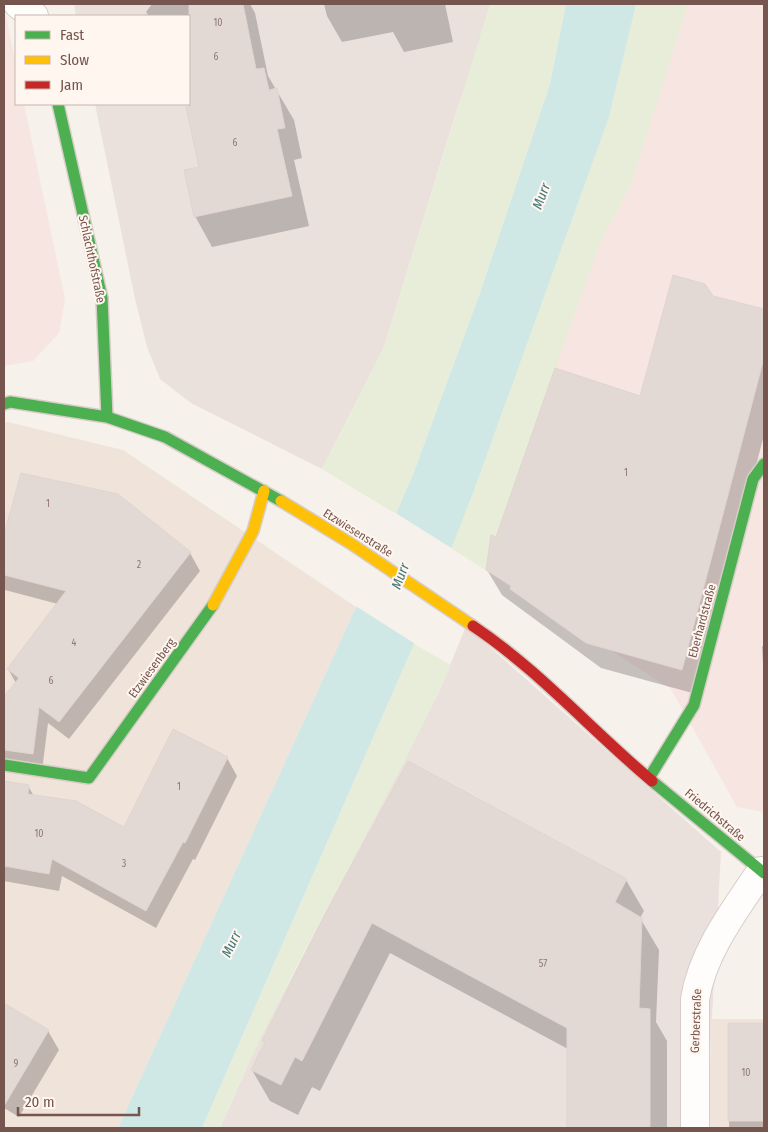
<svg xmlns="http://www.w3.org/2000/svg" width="768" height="1132" viewBox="0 0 768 1132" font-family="'Fira Sans Condensed',sans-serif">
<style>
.residential{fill:#f0e3da}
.commercial{fill:#f6e5e1}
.industrial{fill:#eae1dd}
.green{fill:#e7edd8}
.water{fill:#cfe8e6}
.pier{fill:#f7f1ec}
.shadow{fill:#0003}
.building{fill:#e3d9d4;stroke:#e0d4cf}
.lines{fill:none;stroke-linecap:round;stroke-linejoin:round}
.street-casing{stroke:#d6cdc9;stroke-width:30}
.fast-casing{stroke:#d7cdc8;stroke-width:14}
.slow-casing{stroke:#d7cdc8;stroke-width:14}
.jam-casing{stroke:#d7cdc8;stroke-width:14}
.street{stroke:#fefdfc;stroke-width:28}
.fast{stroke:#4caf50;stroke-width:11}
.slow{stroke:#ffc107;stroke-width:11}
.jam{stroke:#c62828;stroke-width:11}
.labels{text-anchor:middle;stroke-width:4;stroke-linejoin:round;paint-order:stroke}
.number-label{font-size:10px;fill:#927871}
.street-label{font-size:12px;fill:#75554d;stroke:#fef6ef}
.water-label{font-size:14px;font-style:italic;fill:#427878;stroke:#fef6ef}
</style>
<rect width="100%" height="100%" fill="#f7f1ec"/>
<path class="residential" d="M8 422 123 450 356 607 118 1128H4V423Z
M712 1019H764V1128H707Z"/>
<path class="commercial" d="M636 4H764V812L737 807 671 689 451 548 609 117Z
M4 6 16 66V104H24L65 299 59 333 33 361 4 366Z"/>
<path class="industrial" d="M74 4H528L459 103 384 347 322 469 191 403 160 379 147 347 135 299 95 104H189V16H76Z
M466 626 721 852 706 1128H220L259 1040 439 692Z"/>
<path class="green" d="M490 4H566L550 84 480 293 414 472 396 514 322 469 384 347Z
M636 4H688L631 184 599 245 496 537 491 536 486 570 451 548 609 117Z
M414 644 451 665C380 822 286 969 220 1128H202Z"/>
<path class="water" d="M566 4H636L609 117 474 490 414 644 202 1128H118L356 607 414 472 480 293 550 84Z"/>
<path class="pier" d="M394 512 453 549 417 645 354 605Z"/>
<path class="shadow" d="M152 4H250L255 13 268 76 294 120 302 158 294 160 309 226 212 247 195 216 200 168 195 107 189 80V16H149L146 12Z
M324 4H445L453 42 404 52 393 32 342 42 327 16Z
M713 297 764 311V435L696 694 601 668 502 595 487 570 496 539 641 398Z
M22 475 190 553 200 571 69 739 48 723 42 771 4 772V698L16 683 8 669 58 604 5 590 4 587V540Z
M762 646H764V683Z
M227 758 237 776 195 860 193 859 156 928 62 876 59 891 4 881V782L28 786 34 796 124 829Z
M626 880 644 911 640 918 659 950 656 1022 667 1041V1128H568V1049L390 953 320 1091 312 1087 298 1115 270 1101 252 1070 265 1044 263 1041 324 918Z
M4 1005 48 1031 59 1050 19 1117 4 1108Z
M764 1023V1128H729L730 1024Z"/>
<path class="building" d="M189 4H243L256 69 264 68 269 90 277 88 285 128 277 129 292 196 194 217 184 170 199 167 186 107H189Z
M673 275 705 284 713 296 764 309V358L682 670 586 643 510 589 511 586 486 570 491 535 496 537 555 368 640 396Z
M21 473 118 494 191 552 59 722 39 707 33 754 4 750V696L19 678 7 669 66 591 4 575V534Z
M173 729 228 757 185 843 183 842 146 911 52 859 49 874 4 866V781L29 785 28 794 76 801 124 827Z
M408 761 627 879 615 902 642 918 639 1008 650 1009V1128H567V1028L372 923 302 1061 295 1057 281 1085 251 1070 265 1042 262 1041 323 918Z
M4 1003 49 1030 4 1106Z
M728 1023H764V1121H728Z"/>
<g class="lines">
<defs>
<path id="street" d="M18 4 34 16
M695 1128V999C703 951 735 910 761 871"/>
<path id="fast" d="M58 104 102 298 107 417
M4 404 10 402 107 417 165 437 281 501
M4 765 89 778 213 605
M649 778 694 705 753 479 764 464
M652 781 764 873"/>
<path id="slow" d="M281 501 350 543 473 626
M213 605 253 531 264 491"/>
<path id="jam" d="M473 626C539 670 591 730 652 781"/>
</defs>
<use href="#street" class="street-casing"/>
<use href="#fast" class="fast-casing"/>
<use href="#slow" class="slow-casing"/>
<use href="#jam" class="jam-casing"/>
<use href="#street" class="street"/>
<use href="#fast" class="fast"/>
<use href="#slow" class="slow"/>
<use href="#jam" class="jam"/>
</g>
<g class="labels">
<g class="number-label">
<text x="218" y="26">10</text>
<text x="216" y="60">6</text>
<text x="235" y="146">6</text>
<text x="626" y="476">1</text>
<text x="48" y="507">1</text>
<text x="139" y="568">2</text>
<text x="74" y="646">4</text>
<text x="51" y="684">6</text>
<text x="179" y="790">1</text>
<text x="39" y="837">10</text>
<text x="124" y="867">3</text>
<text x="543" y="967">57</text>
<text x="16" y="1067">9</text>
<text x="746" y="1076">10</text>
</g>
<g class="street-label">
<text transform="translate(92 259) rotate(78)" y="4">Schlachthofstraße</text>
<text transform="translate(358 533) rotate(32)" y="4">Etzwiesenstraße</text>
<text transform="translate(702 621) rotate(-75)" y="4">Eberhardstraße</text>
<text transform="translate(152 668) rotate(-54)" y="4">Etzwiesenberg</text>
<text transform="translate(715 815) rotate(40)" y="4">Friedrichstraße</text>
<text transform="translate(696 1021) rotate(-88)" y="4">Gerberstraße</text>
</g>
<g class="water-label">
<text transform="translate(541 196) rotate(-70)" y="5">Murr</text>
<text transform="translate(400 576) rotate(-70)" y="5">Murr</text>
<text transform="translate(231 944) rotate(-65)" y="5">Murr</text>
</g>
</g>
<rect width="768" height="1132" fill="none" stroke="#75554d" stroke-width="10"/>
<rect x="15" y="15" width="175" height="90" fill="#fef6ef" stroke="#c7b6ae"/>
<rect x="25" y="31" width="25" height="8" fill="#4caf50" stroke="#c7b6ae"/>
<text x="60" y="40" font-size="15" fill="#75554d">Fast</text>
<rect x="25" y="56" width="25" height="8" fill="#ffc107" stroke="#c7b6ae"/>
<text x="60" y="65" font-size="15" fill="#75554d">Slow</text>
<rect x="25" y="81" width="25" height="8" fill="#c62828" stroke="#c7b6ae"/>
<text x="60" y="90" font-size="15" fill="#75554d">Jam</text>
<path d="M18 1107v8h121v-8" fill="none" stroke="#75554d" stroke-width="2.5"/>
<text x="25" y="1107" font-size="15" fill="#75554d" stroke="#fef6ef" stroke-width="4" paint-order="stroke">20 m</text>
</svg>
